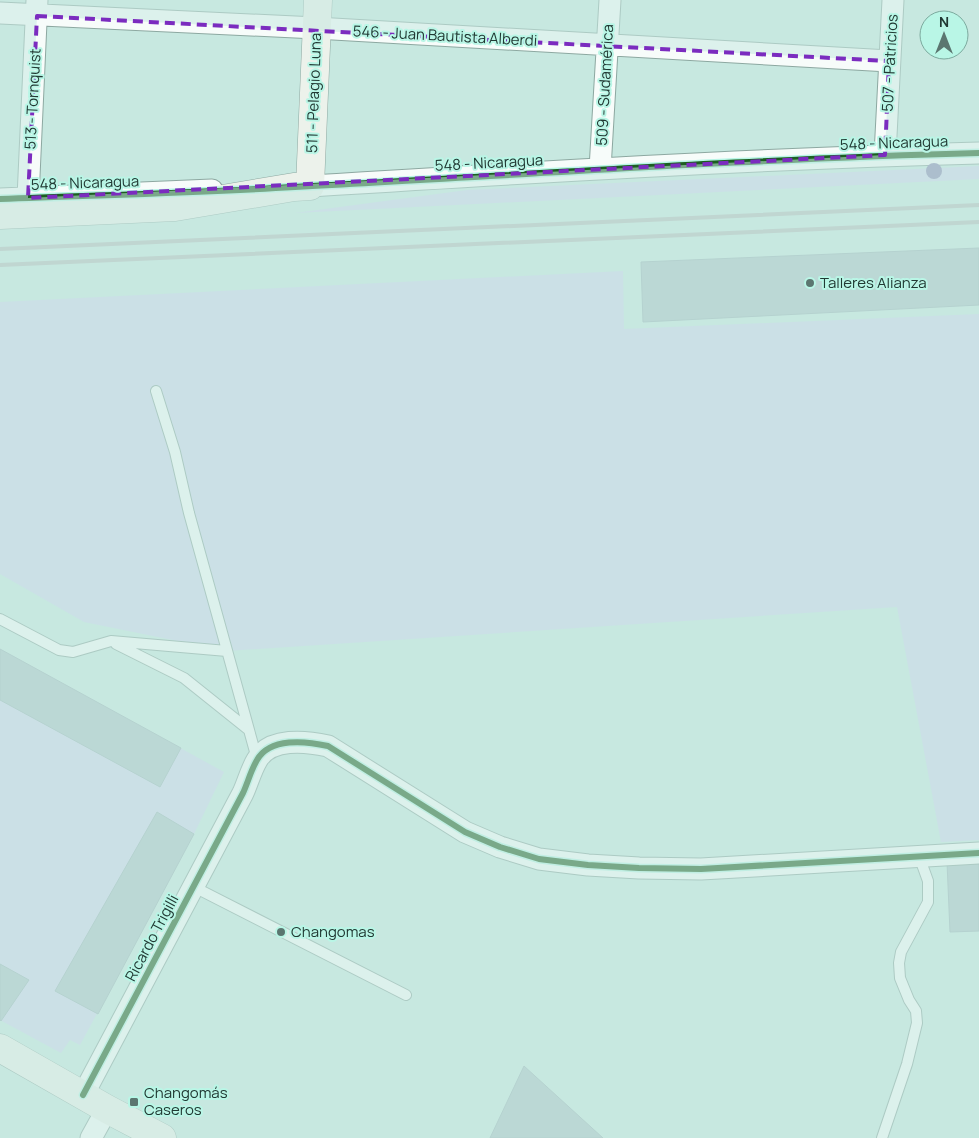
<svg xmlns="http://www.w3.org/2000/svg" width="979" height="1138" viewBox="0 0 979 1138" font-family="Manrope,sans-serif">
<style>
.green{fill:#d0d8ee}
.building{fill:#aec6c8;stroke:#a0b8bb}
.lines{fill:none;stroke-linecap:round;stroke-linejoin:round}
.lane-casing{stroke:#8da8a1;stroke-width:12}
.street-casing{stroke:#8da8a1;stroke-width:23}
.secondary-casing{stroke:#8da8a1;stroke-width:29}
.lane{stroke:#f7fcfa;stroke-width:10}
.street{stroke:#f7fcfa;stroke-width:21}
.secondary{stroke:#ecf2eb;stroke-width:28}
.rail{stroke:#b8c0be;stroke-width:4}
.cycleway-casing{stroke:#b9f6e6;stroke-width:9}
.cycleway{stroke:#1b5e20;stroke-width:6}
.tree{fill:#8c8cb5}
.marked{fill:none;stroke:#7b2cbf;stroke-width:4;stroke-dasharray:10 6;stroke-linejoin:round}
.poi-dot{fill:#5b7670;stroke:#b9f6e6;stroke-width:2}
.labels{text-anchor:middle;stroke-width:4;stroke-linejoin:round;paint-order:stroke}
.street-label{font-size:15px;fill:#213933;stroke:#b9f6e6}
.poi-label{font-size:15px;fill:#213933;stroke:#b9f6e6;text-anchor:start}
</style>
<rect width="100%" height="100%" fill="#c7e8e0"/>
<path class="green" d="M979 166V179L295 213 467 190Z
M623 271 624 329 979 314V840L941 842 897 607 227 651 84 622 0 574V302Z
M0 649 224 772 194 834 80 1045 70 1040 61 1053 0 1020Z"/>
<path class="building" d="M979 248V305L643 322 641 262Z
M0 649 181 748 160 787 0 700Z
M157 812 194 834 98 1014 55 991Z
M979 861V931L950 932 947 862Z
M0 964 29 980 1 1021 0 1020Z
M524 1066 603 1138H490Z"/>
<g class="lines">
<defs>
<path id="lane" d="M156 391 175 452 189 513 257 759
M0 619 59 650 73 652 111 641 227 651
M116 644 184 678 249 730
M194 887 406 995
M882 1138 907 1064 917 1023 916 1011 909 1000 900 978 899 963 901 952 928 902V881L919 856"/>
<path id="street" d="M0 13 316 28 889 61
M885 155 893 0
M600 169 610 0
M310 186C533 172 756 159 979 153
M28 198 37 0
M0 199 212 190
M83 1095 243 793C248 782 251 770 257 760 270 737 306 741 328 746L465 832 500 847 539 859 588 865 639 868 701 869 979 853
M91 1138 107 1109"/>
<path id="secondary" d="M0 215 175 207 294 187 310 186 318 0
M0 1048 107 1109 162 1138"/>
</defs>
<use href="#lane" class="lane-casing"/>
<use href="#street" class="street-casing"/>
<use href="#secondary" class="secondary-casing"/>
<use href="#lane" class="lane"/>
<use href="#street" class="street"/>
<use href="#secondary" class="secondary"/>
<path class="rail" d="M0 249 979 205
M0 265 979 222"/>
<defs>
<path id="cycleway" d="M0 199C98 195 197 193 295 187 523 175 751 159 979 153
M83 1095 243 793C248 782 251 770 257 760 270 737 306 741 328 746L465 832 500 847 539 859 588 865 639 868 701 869 979 853"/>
</defs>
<use href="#cycleway" class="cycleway-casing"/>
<use href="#cycleway" class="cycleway"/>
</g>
<circle class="tree" cx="934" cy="171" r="8"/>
<path d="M0 0H979V1138H0ZM37 16 889 61 885 155 28 198Z" fill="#c7e8e0" fill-opacity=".55" fill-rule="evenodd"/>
<path class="marked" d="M37 16 889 61 885 155 28 198Z"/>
<g class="poi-dot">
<circle cx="810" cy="283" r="5"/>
<circle cx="281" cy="932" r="5"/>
<rect x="129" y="1097" width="10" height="10" rx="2.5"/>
</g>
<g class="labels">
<g class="street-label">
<text transform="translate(445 36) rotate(3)" y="5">546 - Juan Bautista Alberdi</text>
<text transform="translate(890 63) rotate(-87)" y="5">507 - Patricios</text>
<text transform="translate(605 85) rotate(-87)" y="5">509 - Sudamérica</text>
<text transform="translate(314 93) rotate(-88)" y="5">511 - Pelagio Luna</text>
<text transform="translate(33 99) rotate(-87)" y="5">513 - Tornquist</text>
<text transform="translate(894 143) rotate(-2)" y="5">548 - Nicaragua</text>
<text transform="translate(489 163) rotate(-3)" y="5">548 - Nicaragua</text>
<text transform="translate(85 183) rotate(-2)" y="5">548 - Nicaragua</text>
<text transform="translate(152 938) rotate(-62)" y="5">Ricardo Trigilli</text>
</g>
<g class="poi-label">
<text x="820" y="288">Talleres Alianza</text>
<text x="291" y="937">Changomas</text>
<text x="144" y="1098">Changomás<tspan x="144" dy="17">Caseros</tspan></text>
</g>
</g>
<g transform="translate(944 35)"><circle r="24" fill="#b9f6e6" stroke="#7caa9e"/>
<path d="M0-4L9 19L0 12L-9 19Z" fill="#5b7670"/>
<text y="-8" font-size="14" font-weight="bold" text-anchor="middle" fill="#213933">N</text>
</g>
</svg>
